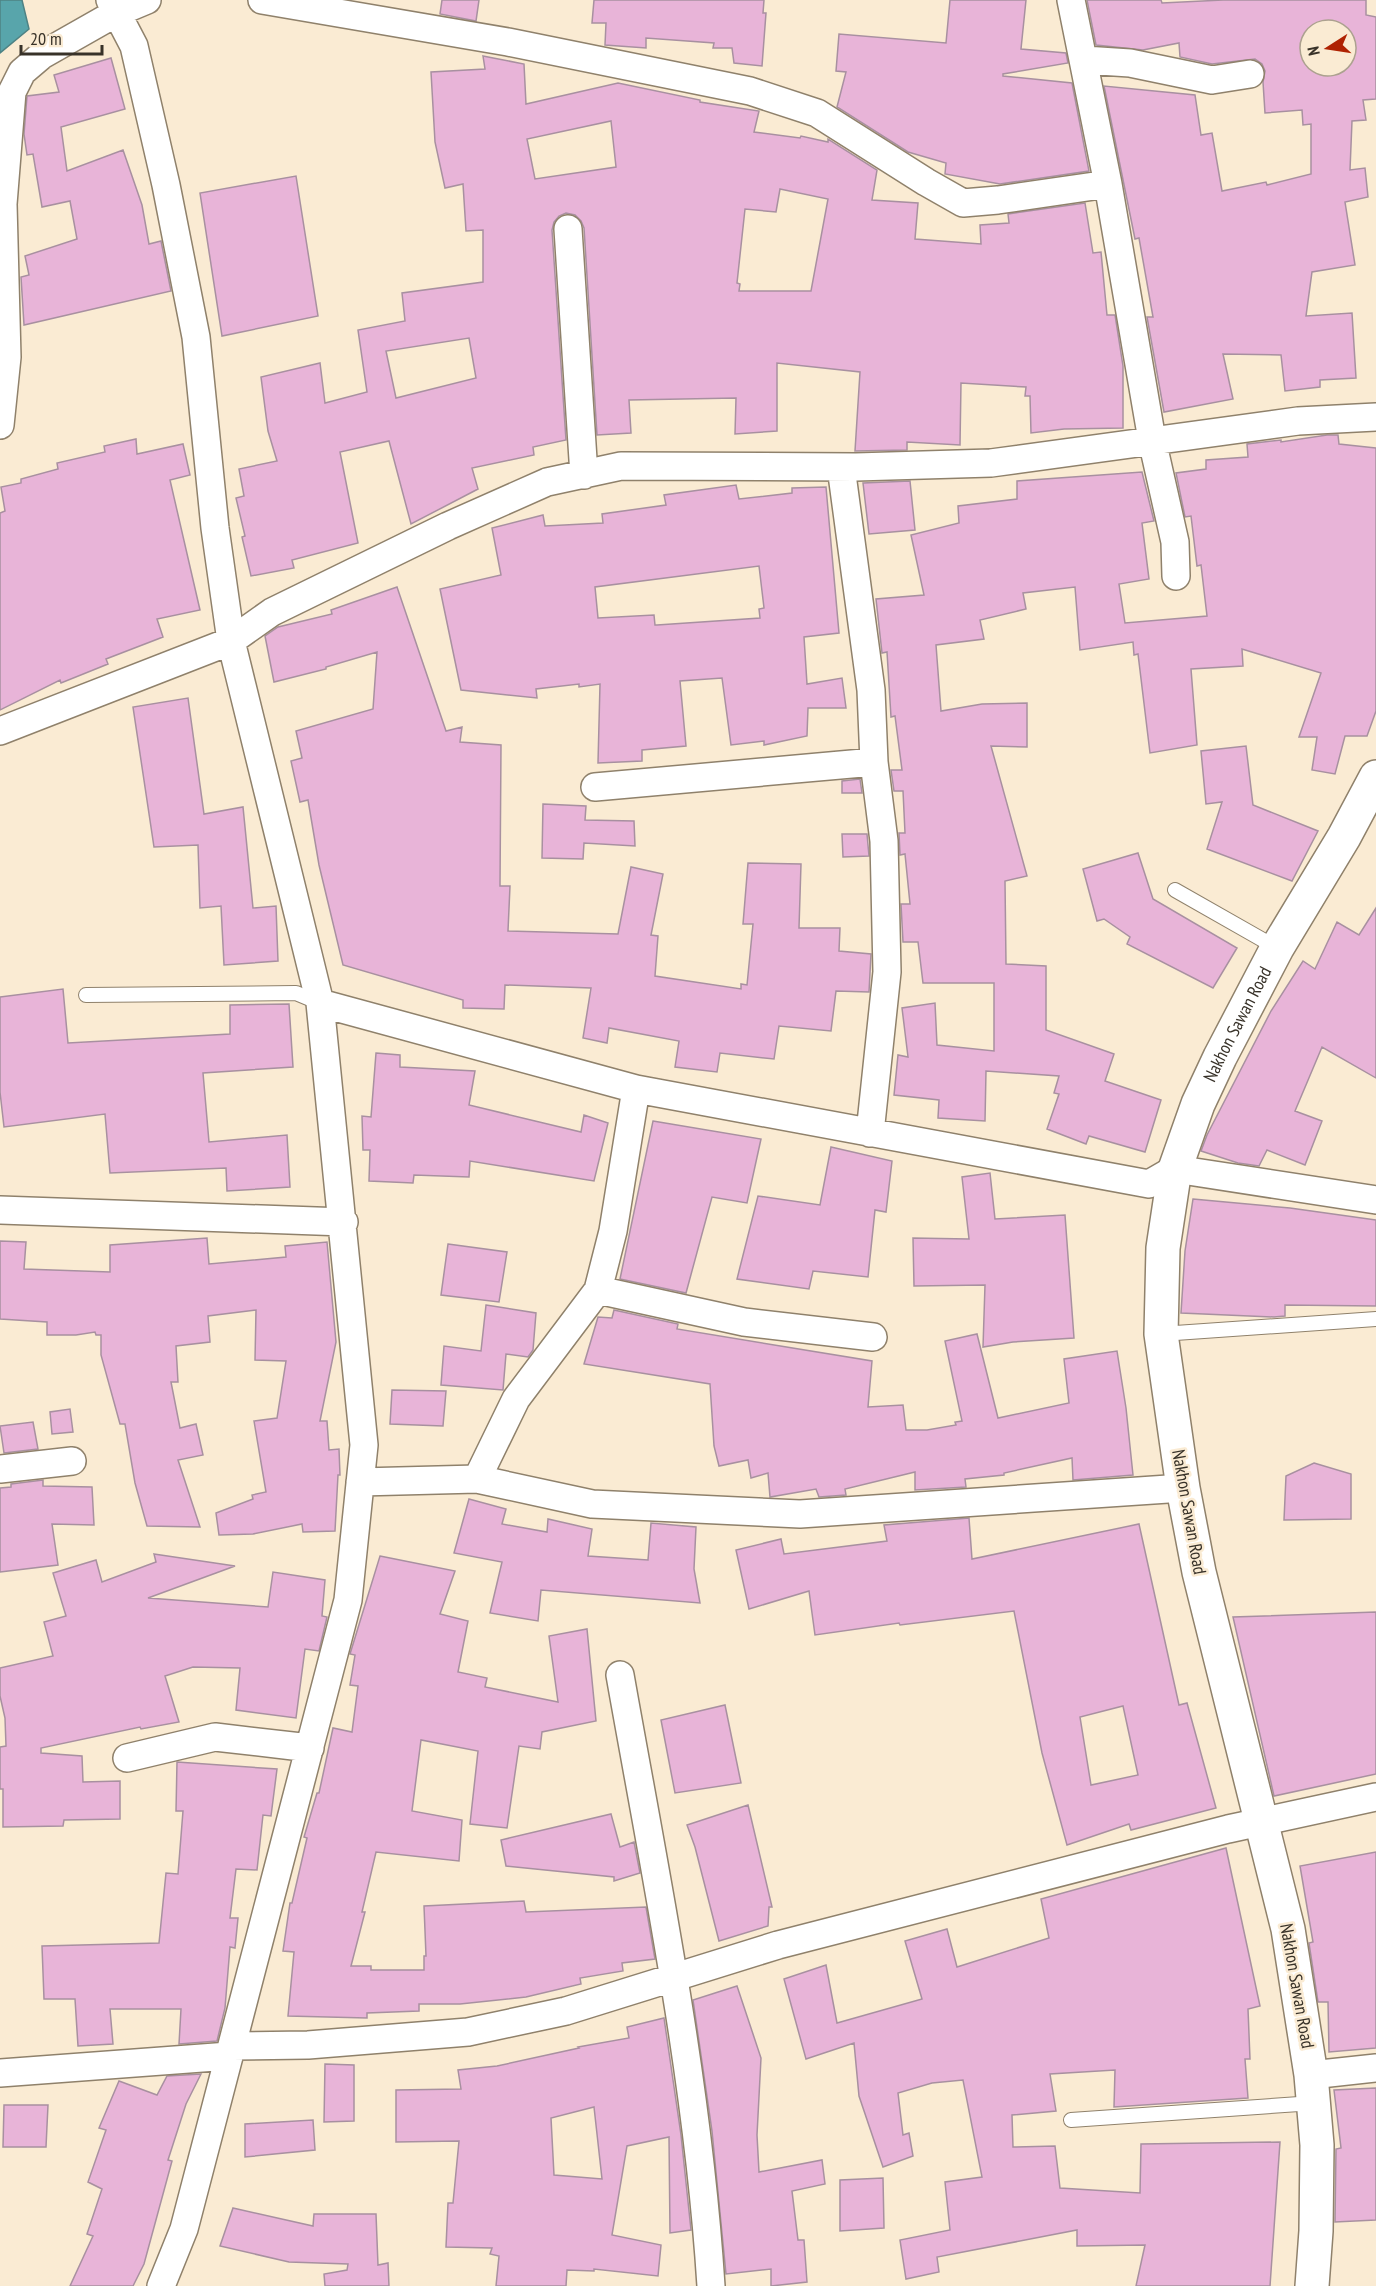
<svg xmlns="http://www.w3.org/2000/svg" width="1376" height="2286" viewBox="0 0 1376 2286" font-family="'PT Sans Narrow',sans-serif">
<style>
.water{fill:#58a5ab;stroke:#4e8284;stroke-width:1.5}
.building{fill:#e8b4d8;stroke:#a890a0;stroke-width:1.5;fill-rule:evenodd}
.lines{fill:none;stroke-linecap:round;stroke-linejoin:round}
.service-casing{stroke:#8f816b;stroke-width:16}
.minor-casing{stroke:#8f816b;stroke-width:30}
.primary-casing{stroke:#8f816b;stroke-width:36}
.service{stroke:#fff;stroke-width:14}
.minor{stroke:#fff;stroke-width:27}
.primary{stroke:#fff;stroke-width:33}
.labels{text-anchor:middle;stroke-width:5;stroke-linejoin:round;paint-order:stroke}
.street-label{font-size:18px;fill:#383229;stroke:#faebd3}
</style>
<rect width="100%" height="100%" fill="#faebd3"/>
<path class="water" d="M0 0H22L29 29 0 53Z"/>
<path class="building" d="M442 0H479L476 21 440 14Z
M594 0H764L763 13H766L762 66 734 63 732 48H713L714 43 646 38V48L605 45 606 23H592Z
M950 0H1026L1021 49 1066 53 1068 63 1003 74V76L1072 83 1089 171 1000 184 945 174 946 163 908 152 837 107 846 72 836 71 839 34 946 43Z
M1087 0H1161L1162 3 1223 0H1366V15L1376 17V99L1363 100 1366 120 1352 121 1350 170 1365 168 1368 197 1345 202 1355 265 1312 272 1306 316 1352 313 1356 378 1320 380V387L1285 391 1281 355 1223 354 1233 399 1164 412 1147 317H1153L1139 238 1135 239 1104 86 1195 95 1201 135 1212 133 1222 191 1266 182 1267 185 1311 174V124L1303 125 1302 110 1265 113 1263 82 1265 71 1262 64 1255 59 1212 64 1180 57 1179 43 1143 50 1096 45ZM1310 30H1346V66H1310Z
M483 56 524 64 526 104 618 83 700 100V102L759 111 754 132 800 138 801 136 828 142V139L877 170 872 200 918 203 915 239 981 244 980 225 1009 223 1008 214 1085 203 1093 253 1101 252 1107 315H1115L1123 366V428L1064 429 1031 433 1030 396H1025L1026 387 961 383 960 445 907 442V450L855 451 860 372 777 363V431L735 434 736 398 629 400 631 433 597 435 584 228 581 221 575 215 566 213 559 216 554 222 552 230 566 440 533 447 534 455 472 468 478 489 411 524 389 441 340 452 358 543 292 560 294 568 251 576 242 537 245 536 236 498 244 496 239 469 277 461 268 431 261 377 320 363 325 403 367 392 358 330 405 321 402 293 483 282V230L466 231 463 184 445 188 435 142 431 72 485 69ZM611 121 616 167 535 179 527 139ZM780 189 828 199 811 291H739L740 284 737 283 745 209 776 212ZM469 338 476 378 396 398 386 351Z
M111 58 125 109 61 127 67 171 123 150 142 205 149 244 161 241 171 291 24 325 21 277 29 275 25 256 77 239 70 201 42 207 33 154 27 155 24 134 27 96 59 92 54 75Z
M296 176 318 316 222 336 200 193Z
M1327 435H1338L1339 444 1376 448V711L1367 736H1345L1335 774 1312 770 1317 737H1299L1321 673 1242 649 1243 666 1191 669 1197 745 1150 753 1138 654 1134 655 1133 642 1080 650 1075 587 1023 593 1026 609 980 620 984 639 936 645 941 711 982 704 1027 703V747L991 746 1027 876 1005 881 1006 964 1046 966V1030L1114 1054 1105 1081 1161 1100 1145 1152 1089 1136 1086 1144 1047 1129 1059 1094 1054 1093 1059 1076 986 1071 985 1121 938 1118 939 1100 894 1095 898 1055 908 1057 902 1008 935 1003 937 1045 994 1051V983H923L918 942H903L901 904H910L905 854 900 855 899 833H905L903 791H894L891 770H902L895 716 891 717 887 652 882 653 876 599 924 595 911 535 959 523 958 506 1017 499V481L1142 472 1154 521 1142 523 1149 579 1119 584 1125 623 1207 616 1201 565 1197 566 1191 516 1185 517 1176 473 1206 469V460L1248 457 1247 444 1281 440V442Z
M136 439 137 454 183 444 190 475 170 480 200 610 157 619 163 637 106 659 108 664 61 683 60 680 0 710V513L5 511 1 487 21 483V479L58 469 57 463 105 452 104 446Z
M910 481 915 530 869 534 863 483Z
M736 485 739 499 792 493V488L826 487 839 633 804 637 807 684 842 678 846 708H808L807 736 764 745V741L731 745 722 678 680 681 686 746 642 750V761L598 763 600 684 579 687V684L536 689 537 698 461 690 440 589 501 575 492 528 543 515 545 526 603 523 602 514 666 505 664 495ZM759 566 764 608 759 609 760 618 657 625H655L654 615 598 618 595 587Z
M397 587 446 731 462 727 460 742 501 745 500 886H510L508 931 618 934 631 867 663 874 651 935 658 936 655 976 741 989V984L747 985 753 924H743L748 863 801 864 799 928H840L839 951 871 954 869 992 836 991 831 1031 779 1026 774 1059 720 1053 717 1072 675 1067 679 1041 609 1028 607 1043 583 1038 591 988 505 985 504 1009 463 1008V1000L343 965 319 865 308 800 300 802 291 761 302 758 296 731 373 709 377 652 326 667V669L274 682 265 636 278 627 332 614 331 610Z
M188 698 204 814 243 807 253 908 276 906 278 961 224 965 221 906 200 908 198 845 154 847 133 707Z
M1246 746 1253 805 1318 831 1292 881 1207 849 1222 802 1206 804 1201 751Z
M860 779 862 793H842V781Z
M543 804 586 806 585 820 634 821 635 846 584 843 583 859 542 858Z
M842 834H867L869 856 843 857Z
M1138 853 1153 899 1237 948 1213 988 1127 944 1130 937 1104 919 1097 921 1083 869Z
M1376 908V1078L1322 1047 1295 1111 1322 1121 1305 1165 1267 1150 1259 1166 1238 1163 1201 1151 1207 1135 1271 1011 1303 961 1315 969 1337 922 1359 935Z
M63 989 68 1043 230 1034V1005L289 1004 293 1067 203 1073 209 1142 287 1135 290 1187 227 1191 226 1168 110 1173 105 1114 4 1127 0 1092V997Z
M376 1053 400 1055V1067L475 1071 469 1105 581 1132 584 1115 608 1123 594 1181 470 1161 469 1177 414 1175 413 1183 369 1181 370 1150H363L362 1116 371 1117Z
M653 1121 761 1139 747 1203 712 1197 686 1293 620 1279Z
M831 1147 892 1161 886 1212 875 1210 868 1277 813 1271 809 1289 737 1279 758 1196 820 1205Z
M990 1173 995 1219 1065 1215 1074 1338 1013 1342 983 1347 985 1285 914 1286 913 1238 969 1239 962 1177Z
M1193 1199 1290 1208 1376 1220V1306L1285 1305V1316L1274 1317 1181 1313 1185 1251Z
M207 1238 209 1264 286 1257 285 1246 327 1242 336 1342 320 1421H327L329 1450 339 1449 340 1475H338L335 1531 303 1532 302 1524 253 1534 219 1535 216 1513 253 1499 252 1495 266 1492 254 1421 277 1418 286 1361 255 1360 256 1310 208 1316 210 1342 176 1346 178 1382H171L180 1428 196 1424 203 1455 178 1460 200 1527 147 1526 135 1483 125 1424H120L101 1355V1335H96L95 1332 76 1335H47V1322L0 1319V1241L26 1242 24 1269 110 1272V1245Z
M448 1244 507 1252 499 1302 441 1295Z
M486 1305 536 1313 533 1350 528 1357 506 1354 503 1390 441 1385 444 1346 481 1351Z
M614 1310 678 1324 677 1329 872 1361 868 1407 903 1405 906 1430H927L956 1425 955 1422 962 1421 945 1341 977 1334 998 1418 1069 1403 1064 1359 1117 1351 1126 1408 1133 1475 1073 1480 1072 1458 1004 1473V1475L965 1479 966 1487 915 1490V1472L845 1489 846 1495 819 1497 816 1489 770 1497 768 1473 751 1478 748 1460 719 1466 714 1446 710 1384 584 1364 598 1317 612 1318Z
M392 1390 446 1391 443 1426 390 1424Z
M70 1409 73 1432 52 1434 50 1412Z
M33 1422 38 1449 4 1453 0 1426Z
M1314 1463 1351 1474V1519L1284 1520 1286 1476Z
M43 1480V1486L92 1487 94 1525 52 1524 58 1565 0 1572V1488L11 1487V1484Z
M469 1499 506 1509 502 1524 547 1532 548 1519 592 1529 588 1556 648 1560 651 1523 696 1527 694 1569 700 1603 541 1590 538 1621 490 1613 502 1562 454 1553Z
M969 1518 972 1559 1139 1524 1179 1705 1187 1703 1216 1808 1131 1830 1129 1824 1067 1845 1042 1753 1014 1611 900 1625 899 1623 815 1635 809 1591 749 1609 736 1550 781 1539 784 1554 887 1541 884 1525ZM1123 1706 1138 1775 1091 1785 1080 1717Z
M154 1554 235 1566 148 1598 268 1607 273 1572 325 1580 322 1616 327 1617 319 1651 305 1649 296 1718 236 1710 240 1668 193 1667 165 1676 179 1722 141 1729 140 1727 41 1748V1753L82 1756 83 1782 120 1781V1819L64 1820 63 1826 3 1827V1789H0V1747L6 1746 5 1718 0 1696V1668L53 1656 44 1622 66 1616 53 1573 96 1560 102 1582 156 1562Z
M380 1556 455 1571 440 1614 468 1621 458 1672 487 1678 485 1687 558 1702 549 1636 587 1629 596 1721 542 1732 540 1749 519 1746 507 1828 470 1824 478 1751 421 1740 412 1811 462 1820 459 1861 376 1852 362 1912H365L351 1966H371V1970H424V1956H426L424 1906 524 1901 526 1912 646 1907 655 1959 622 1963 623 1971 580 1978 581 1984 526 1997 460 2004H419V2011L367 2013V2018L288 2016 294 1952 283 1951 290 1903H292L307 1838 304 1837 317 1793H319L333 1728 352 1732 358 1686 350 1685 355 1655 350 1654Z
M1376 1612V1774L1274 1796 1233 1617Z
M725 1705 741 1783 675 1793 661 1720Z
M177 1762 277 1769 271 1816 263 1815 257 1870 236 1869 230 1918H238L235 1948 230 1947 225 2008 217 2041 179 2044 181 2009H110L113 2044 78 2046 75 1999H44L42 1946 159 1943 166 1873 178 1874 183 1811H176Z
M748 1805 772 1907H769L768 1926 719 1941 695 1847 687 1825Z
M611 1814 620 1847 634 1842 640 1873 614 1881V1877L506 1866 501 1840Z
M1226 1848 1260 2006 1248 2009 1250 2059H1245L1248 2098 1114 2107 1115 2070 1050 2074 1056 2111 1012 2115 1013 2147 1055 2146 1060 2188 1140 2193 1141 2144 1280 2142 1270 2286H1136L1145 2245 1077 2246V2230L937 2257 939 2272 906 2279 900 2240 950 2230 945 2182 982 2177 963 2080 932 2083 898 2093 903 2135 909 2133 913 2156 883 2167 859 2096 854 2043 806 2059 784 1979 826 1965 837 2023 922 1999 905 1941 947 1929 957 1967 1049 1938 1041 1899Z
M1376 1852V2048L1329 2052 1328 2002H1318L1309 1943 1313 1942 1300 1866Z
M737 1986 761 2058 757 2135 759 2172 822 2160 825 2184 792 2191 798 2240H804L807 2282 771 2286V2269L726 2274 712 2131 693 2000Z
M664 2018 681 2135 691 2230 670 2233 669 2137 627 2146 612 2235 661 2245 658 2276 594 2269V2271L567 2270 566 2286H496L499 2256 490 2254 492 2248 446 2247 448 2203H453L459 2141 396 2142V2090L461 2089 458 2070 497 2066 579 2048 578 2047 629 2038 627 2027ZM594 2107 602 2179 554 2175 551 2118Z
M325 2064 354 2065V2121L324 2122Z
M201 2074 186 2104 168 2160 172 2161 144 2264 133 2286H70L93 2236 87 2234 102 2189 88 2182 106 2130 99 2128 119 2081 157 2095 167 2076Z
M1376 2088V2220L1335 2222 1336 2149 1341 2148 1334 2090Z
M4 2105H48L46 2147H3Z
M313 2120 315 2150 245 2157V2124Z
M883 2178 884 2228 840 2231V2180Z
M233 2208 313 2226 314 2214H376L378 2265 388 2263 389 2286H325L324 2274 347 2270 348 2264 289 2262 220 2246Z"/>
<g class="lines">
<defs>
<path id="service" d="M1175 890 1277 948
M86 995 296 993 320 1003
M1161 1334 1376 1319
M1071 2120 1314 2103"/>
<path id="minor" d="M110 0 134 46 166 185 196 337 215 528 231 641 320 1003 364 1445 348 1600 184 2229 161 2286
M262 0 508 42 750 91 817 113 926 182 963 203 998 200 1108 184
M1071 0 1108 184 1152 440 1175 542 1176 576
M1084 60 1130 63 1212 80 1250 74
M568 229 584 475
M0 425 7 357 3 204 12 92 22 72 42 55 116 13 147 0
M841 467 871 690 874 762 884 841 887 972 870 1133
M0 731 231 641 272 612 448 526 547 482 621 466 856 467 991 463 1298 421 1376 417
M595 787 874 762
M320 1003 636 1089 1149 1184 1175 1169 1376 1200
M0 1210 344 1222
M598 1290 744 1322 873 1337
M0 1469 72 1461
M477 1479 592 1504 800 1514 1183 1488
M360 1482 477 1479 516 1399 598 1290 613 1231 636 1089
M620 1675C656 1878 698 2081 711 2286
M127 1758 215 1737 310 1748
M232 2046 308 2045 468 2032 566 2011 778 1945 1228 1829 1376 1797
M0 2073 229 2056
M1311 2075 1376 2068"/>
<g id="primary">
<path id="s1" d="M1312 2286 1316 2231 1317 2145 1311 2075 1288 1929 1199 1572 1183 1488 1161 1334 1163 1248 1175 1169 1198 1104 1220 1057 1277 948 1344 837 1376 777"/>
</g>
</defs>
<use href="#service" class="service-casing"/>
<use href="#minor" class="minor-casing"/>
<use href="#primary" class="primary-casing"/>
<use href="#service" class="service"/>
<use href="#minor" class="minor"/>
<use href="#primary" class="primary"/>
</g>
<g class="labels">
<g class="street-label">
<text dy="6" stroke="none"><textPath href="#s1" startOffset="1292">Nakhon Sawan Road</textPath></text>
<text transform="translate(1189 1512) rotate(80)" y="6">Nakhon Sawan Road</text>
<text transform="translate(1297 1986) rotate(80)" y="6">Nakhon Sawan Road</text>
</g>
</g>
<g transform="translate(1328 48) rotate(258)"><circle r="28" fill="#faebd3" stroke="#aca18f" stroke-width="1.5"/>
<path d="M0-4.5L10 22L0 15L-10 22Z" fill="#af2202"/>
<text y="-9" font-size="16" font-weight="bold" text-anchor="middle" fill="#383229">N</text>
</g>
<path d="M21 45v9h81v-9" fill="none" stroke="#383229" stroke-width="3"/>
<text x="30" y="45" font-size="18" fill="#383229" stroke="#faebd3" stroke-width="4.5" paint-order="stroke">20 m</text>
</svg>
